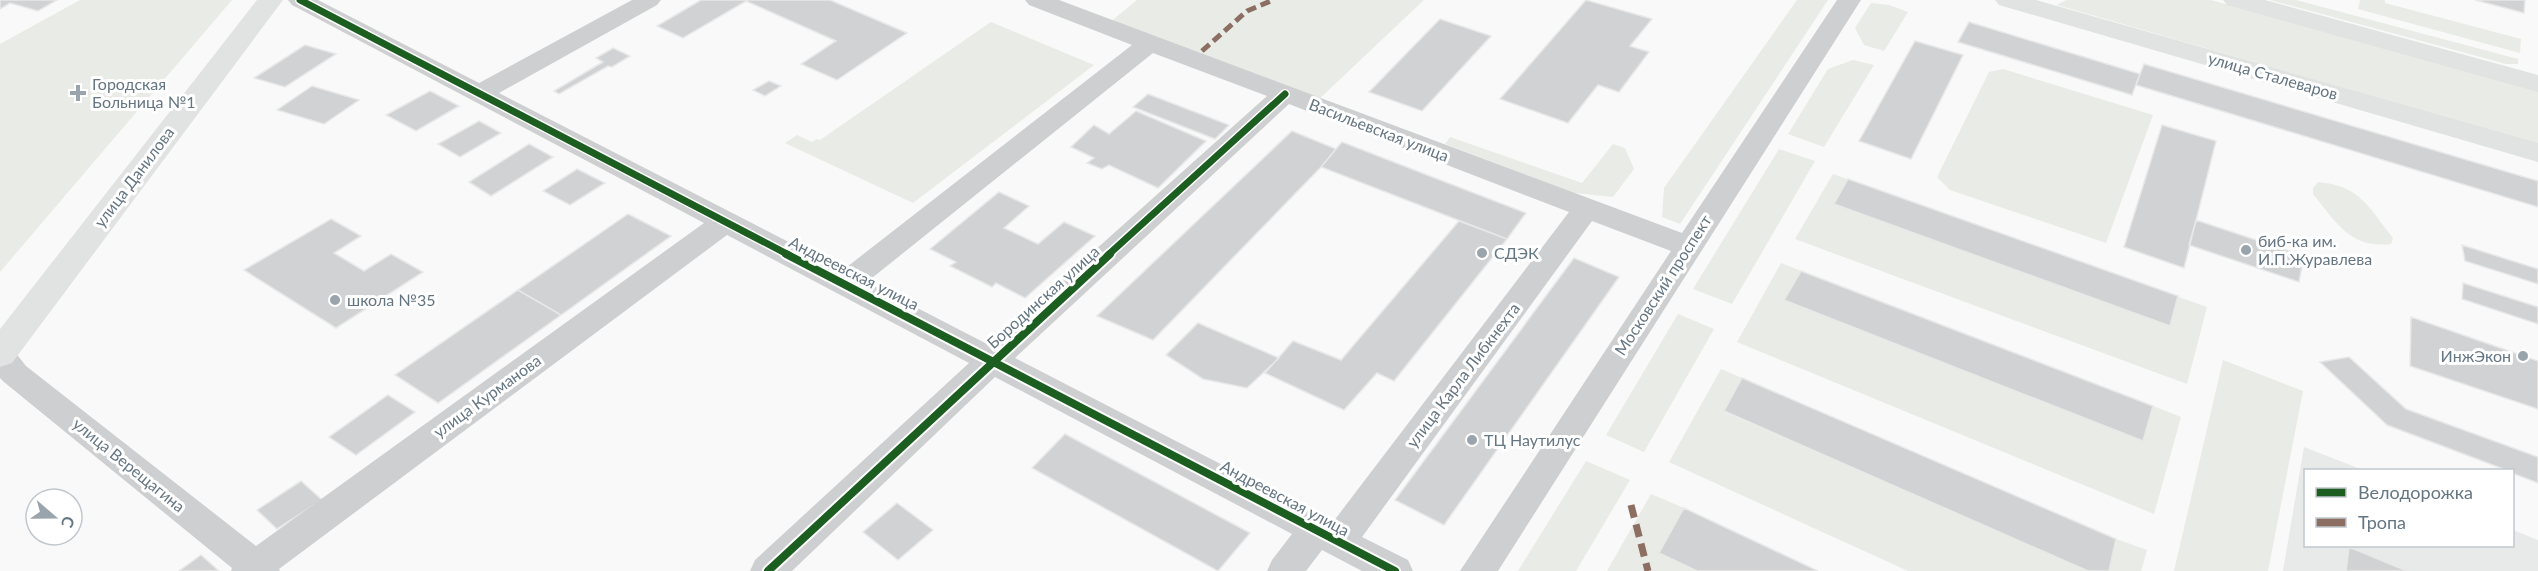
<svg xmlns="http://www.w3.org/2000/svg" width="2538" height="571" viewBox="0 0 2538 571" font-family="Lato,sans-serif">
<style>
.built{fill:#e8e9e9}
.green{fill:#e8ebe6}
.building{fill:#d0d2d3;stroke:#e8e8e8;stroke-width:1.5}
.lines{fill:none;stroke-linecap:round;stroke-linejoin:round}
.minor{fill:#cecfd0;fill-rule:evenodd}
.major{fill:#e1e2e2;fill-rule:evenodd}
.quiet-far1{stroke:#8d6e63;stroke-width:5;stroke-dasharray:10 5;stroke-linecap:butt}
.quiet{stroke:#8d6e63;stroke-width:7;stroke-dasharray:13 7;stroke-linecap:butt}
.cycleway-far1-casing{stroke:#fff;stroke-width:10}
.cycleway-casing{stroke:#fff;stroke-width:12}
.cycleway-far1{stroke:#1b5e20;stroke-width:7}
.cycleway{stroke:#1b5e20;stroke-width:8}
.poi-dot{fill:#99a4ac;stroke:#fff;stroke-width:2}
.labels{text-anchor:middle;stroke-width:6;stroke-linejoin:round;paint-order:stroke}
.street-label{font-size:16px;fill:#657683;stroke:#fff}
.poi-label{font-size:16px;fill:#657683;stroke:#fff;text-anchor:start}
</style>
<rect width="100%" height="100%" fill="#f9f9f9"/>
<path class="built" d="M2304 447 2363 470H2306V546H2512L2513 530 2538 540V571H2283Z"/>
<path class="green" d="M80 0H232L0 272V44Z
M1137 0H1424L1317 101 1109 23Z
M1797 0H1828L1680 224 1662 217 1664 188Z
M2066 0H2211L2538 90V144L2057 5Z
M2270 0H2296L2518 59V64H2506Z
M2360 0H2385V3L2521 39 2520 53 2358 9Z
M1871 3 1889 5 1908 12 1884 51 1864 45 1855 28Z
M991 22 1094 65 913 203 785 143 797 135 812 142 817 139 820 140Z
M1853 60 1874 65 1824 147 1788 134 1828 69Z
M2003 69 2153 115 2106 243 1950 190 1937 177 1989 72Z
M1450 137 1582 183 1613 144 1625 148 1634 169 1613 197 1574 193 1445 144Z
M1779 149 1815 161 1732 304 1693 289Z
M1833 174 2207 307 2187 384 1795 239Z
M2318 182C2361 186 2368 207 2393 238L2391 244C2350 249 2336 222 2313 194V188Z
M1781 263 1801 271 1785 300 2142 441 2153 406 2181 417 2154 514 1737 342Z
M1678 314 1714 329 1644 452 1606 435Z
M2223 360 2303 391 2268 571H2174Z
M1721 369 1742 378 1724 412 2088 571H1908L1669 462Z
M1586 461 1630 480 1576 571H1518Z
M1651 494 1684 508 1659 552 1697 571H1607Z
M2116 539 2147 550 2141 571H2109Z"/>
<path class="building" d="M0 0H57L38 11 10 3 0 9Z
M701 0H830L907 33 837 80 801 64 836 41 746 1 683 38 657 26Z
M1586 0 1652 19 1630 46 1649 52 1619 92 1598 85 1568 123 1500 99Z
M2475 0H2525L2524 13Z
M1440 19 1491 36 1422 111 1369 92Z
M1969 22 2140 74 2132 95 1958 42Z
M1915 41 1963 55 1911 159 1859 141Z
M305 45 336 54 285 87 254 78Z
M613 48 630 56 612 67 608 66 559 94 554 91 603 62 596 58Z
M2144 64 2538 181V207L2136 85Z
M769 81 781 86 765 96 753 90Z
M312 86 359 100 324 124 277 110Z
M430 91 459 106 416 131 386 115Z
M1148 94 1229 125 1215 139 1133 107Z
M1136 111 1206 141 1158 188 1109 165 1102 169 1087 163 1094 158 1071 147 1094 125 1109 134Z
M479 121 501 133 460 157 438 144Z
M2162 125 2216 141 2184 268 2124 247Z
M1292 131 1336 149 1321 167 1153 340 1097 316Z
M1342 142 1427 175 1526 213 1507 239 1321 167Z
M529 144 553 157 491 196 469 182Z
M577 169 605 183 570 205 543 191Z
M1848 179 2178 296 2170 326 1834 204Z
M999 192 1029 206 1004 228 1038 244 1064 222 1095 236 1025 298 996 283 992 287 950 266 956 262 930 249Z
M628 214 671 236 561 315 518 290Z
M331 219 361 236 334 253 364 271 391 254 423 272 336 328 244 270Z
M2196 220 2304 256 2299 282 2189 245Z
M1459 221 1507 239 1394 381 1377 373 1344 410 1265 373 1293 341 1341 360Z
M2462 245 2538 269V284L2465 261Z
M1574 258 1619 277 1444 525 1395 500Z
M1801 271 2153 406 2143 441 1784 300Z
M2463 283 2538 307V324L2462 299Z
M518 290 561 315 438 403 395 375Z
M2411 317 2538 361V409L2410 366Z
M1198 323 1279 358 1247 388 1203 379 1166 355Z
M2349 357 2406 409 2538 457V483L2512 473V470H2506L2387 425 2320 362Z
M1742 378 2116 539 2109 571H2088L1724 411Z
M388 395 415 412 356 455 329 437Z
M1065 434 1250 533 1218 571 1032 468Z
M301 481 322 500 277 529 257 510Z
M897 503 933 530 898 560 863 532Z
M1684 508 1818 571H1697L1659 553Z
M2349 547 2407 571H2346Z
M201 555 219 571H179Z"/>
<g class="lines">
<path class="minor" d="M288 0H318L479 83 632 0H661L657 5 499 93 843 270 1132 45 1029 5 1025 0H1059L1682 233 1837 0H1861L1498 571H1460L1671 251 1592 221 1362 537 1408 560 1413 571H1362L1322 550 1306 571H1267L1272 560 1292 534 995 377 792 571H750L755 560 969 363 727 235 279 569 280 571H231L232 568 4 382 0 378V343L11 347 26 366 256 546 704 223 292 5ZM1153 53 1267 96 989 345 867 282ZM1289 104 1569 212 1333 522 1015 358Z"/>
<path class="major" d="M257 0H283L12 363 0 367V329Z
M1995 0H2036L2538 143V162L1999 5Z
M2223 0H2265L2538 75V92L2227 5Z"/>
<path class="quiet-far1" d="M1202 51 1247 11 1273 0"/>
<path class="quiet" d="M1631 505 1648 571"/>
<defs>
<path id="cycleway-far1" d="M300 0 789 255
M1108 255 1285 94"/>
<path id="cycleway" d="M786 254 1395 571
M768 571 1110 254"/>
</defs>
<use href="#cycleway-far1" class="cycleway-far1-casing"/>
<use href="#cycleway" class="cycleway-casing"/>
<use href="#cycleway-far1" class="cycleway-far1"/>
<use href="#cycleway" class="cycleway"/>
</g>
<g class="poi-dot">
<path d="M75 84h6v6h6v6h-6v6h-6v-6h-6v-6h6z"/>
<circle cx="2246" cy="250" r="6"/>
<circle cx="1482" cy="253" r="6"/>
<circle cx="335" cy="300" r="6"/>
<circle cx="2523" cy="356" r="6"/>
<circle cx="1472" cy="440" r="6"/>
</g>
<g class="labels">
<g class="street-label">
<text transform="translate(2273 76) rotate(16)" y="6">улица Сталеваров</text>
<text transform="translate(1379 130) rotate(21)" y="6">Васильевская улица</text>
<text transform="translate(134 177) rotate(-53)" y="6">улица Данилова</text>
<text transform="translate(854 273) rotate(27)" y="6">Андреевская улица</text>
<text transform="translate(1663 285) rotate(-57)" y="6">Московский проспект</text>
<text transform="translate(1043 297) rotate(-42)" y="6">Бородинская улица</text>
<text transform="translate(1463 375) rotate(-53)" y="6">улица Карла Либкнехта</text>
<text transform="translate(487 396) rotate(-36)" y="6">улица Курманова</text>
<text transform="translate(129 465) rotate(39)" y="6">улица Верещагина</text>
<text transform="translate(1285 498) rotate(28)" y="6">Андреевская улица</text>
</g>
<g class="poi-label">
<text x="92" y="90">Городская<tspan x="92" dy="18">Больница №1</tspan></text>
<text x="2258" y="247">биб-ка им.<tspan x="2258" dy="18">И.П.Журавлева</tspan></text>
<text x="1494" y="259">СДЭК</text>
<text x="347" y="306">школа №35</text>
<text x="2511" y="362" text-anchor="end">ИнжЭкон</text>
<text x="1484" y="446">ТЦ Наутилус</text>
</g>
</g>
<rect x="2304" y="469" width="210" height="78" fill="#ffffff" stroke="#c1c8cd" stroke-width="1.5"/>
<rect x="2316" y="488" width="30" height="9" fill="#1b5e20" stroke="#c1c8cd" stroke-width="1.5"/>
<text x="2358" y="499" font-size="18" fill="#657683">Велодорожка</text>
<rect x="2316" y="518" width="30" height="9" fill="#8d6e63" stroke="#c1c8cd" stroke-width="1.5"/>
<text x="2358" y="529" font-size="18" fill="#657683">Тропа</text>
<g transform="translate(54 517) rotate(110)"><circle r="28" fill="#ffffff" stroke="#c1c8cd" stroke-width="1.5"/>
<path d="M0-4.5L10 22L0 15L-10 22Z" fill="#99a4ac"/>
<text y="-9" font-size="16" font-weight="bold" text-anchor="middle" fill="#657683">С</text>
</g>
</svg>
